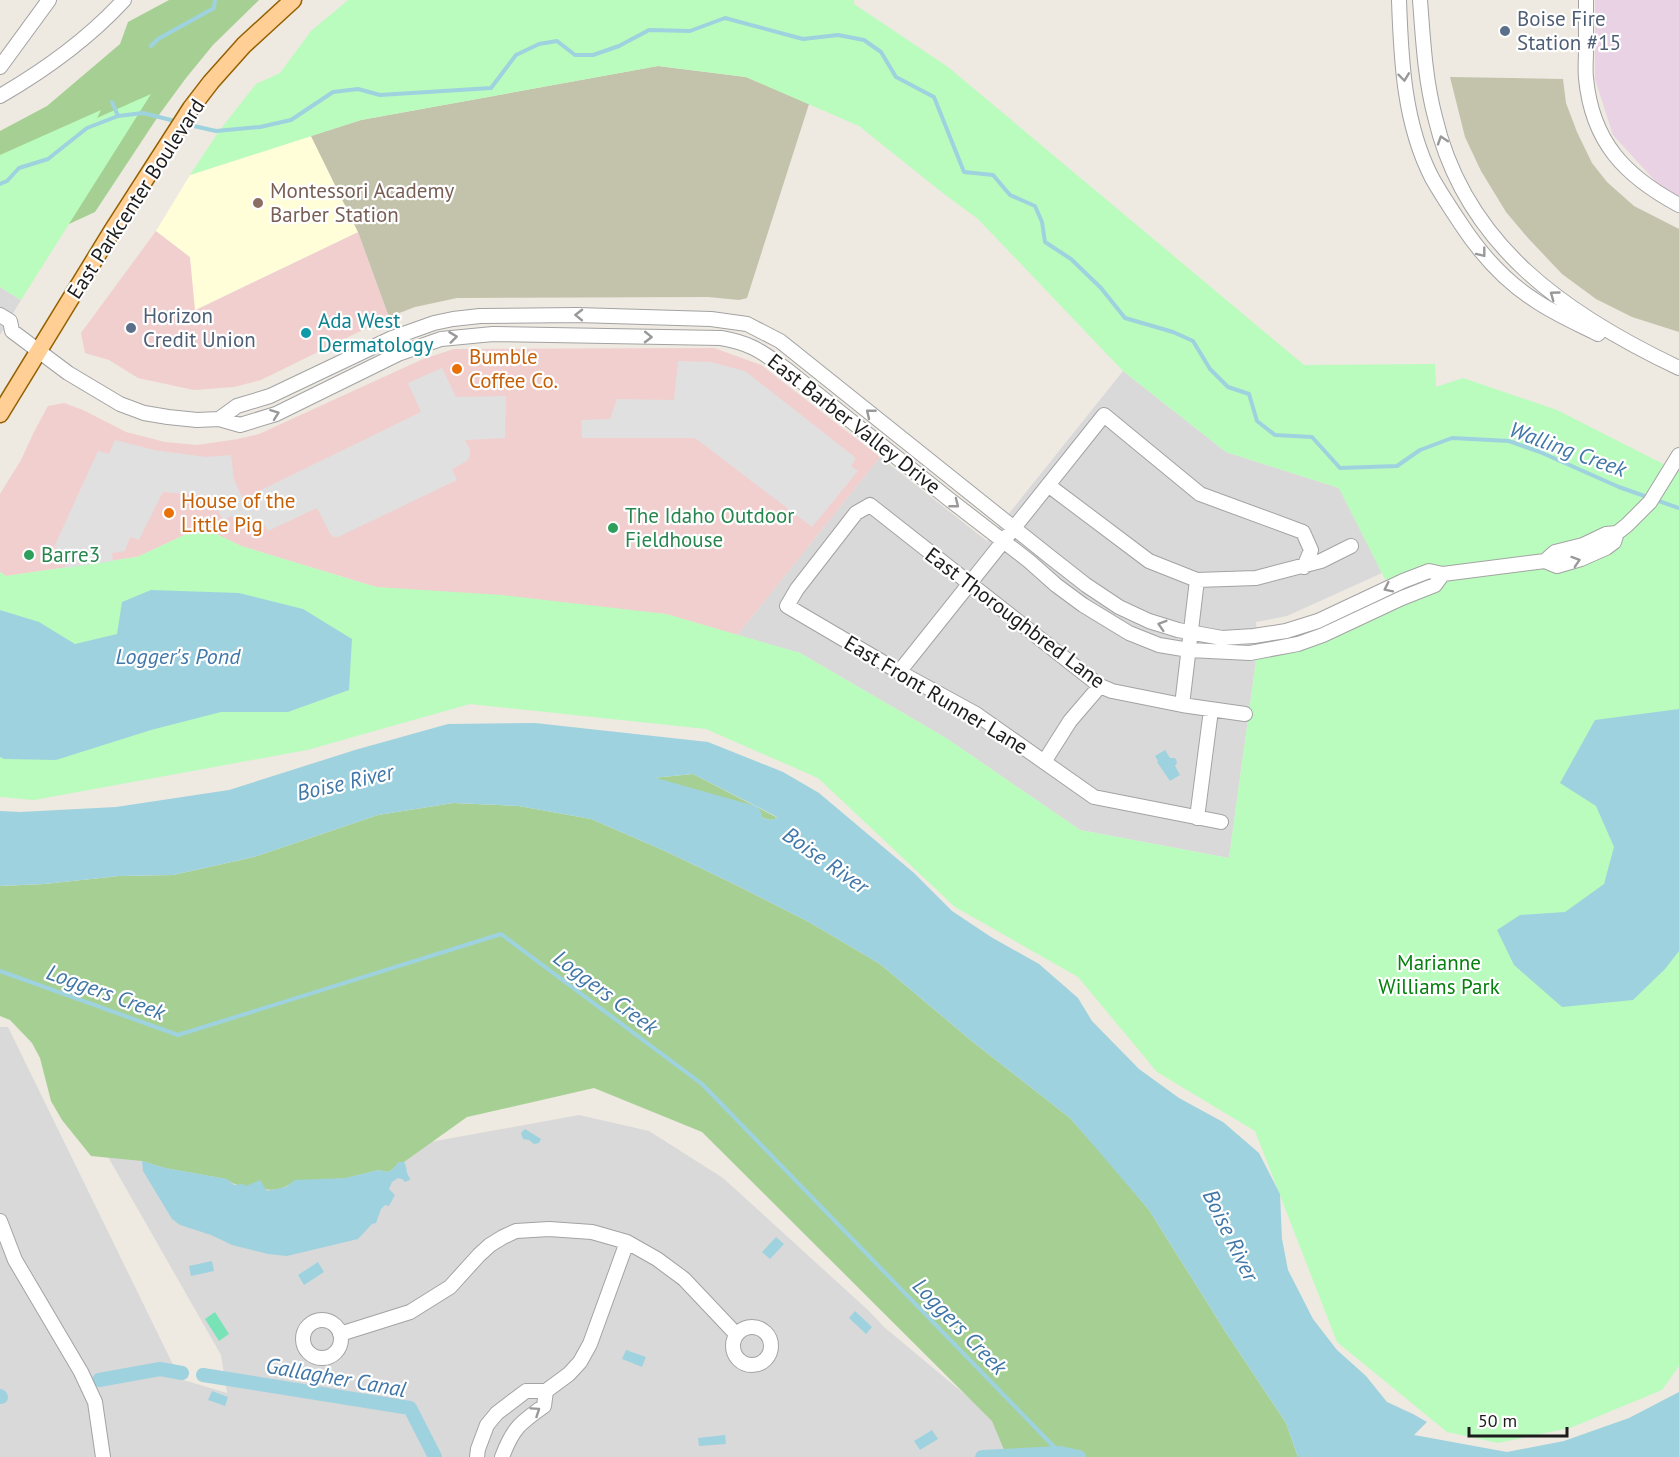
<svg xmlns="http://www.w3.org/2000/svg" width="1679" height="1457" viewBox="0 0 1679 1457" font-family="'PT Sans',sans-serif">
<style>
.residential{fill:#dad9d9}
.commercial{fill:#f1cfce}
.industrial{fill:#e8d2e4}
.education{fill:#fffed9}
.construction{fill:#c3c3ac}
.forest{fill:#a6d093}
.park{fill:#bafcbe}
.pitch{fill:#79e3b8}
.parking{fill:#e0e0e0}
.water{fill:#9ed2df;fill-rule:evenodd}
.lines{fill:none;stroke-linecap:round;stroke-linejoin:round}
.stream{stroke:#9ed2df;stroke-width:4}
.canal{stroke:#9ed2df;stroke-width:14}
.river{stroke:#9ed2df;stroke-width:24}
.minor-casing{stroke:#a3a3a3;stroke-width:16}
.major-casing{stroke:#946000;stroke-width:19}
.minor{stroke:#fff;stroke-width:14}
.major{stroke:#ffcf95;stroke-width:16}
.oneway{stroke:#999}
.service-dot{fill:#5c6f8a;stroke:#fff;stroke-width:2}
.education-dot{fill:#8d6e63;stroke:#fff;stroke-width:2}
.culture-dot{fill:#0f9aa8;stroke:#fff;stroke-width:2}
.food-dot{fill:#e8710a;stroke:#fff;stroke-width:2}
.leisure-dot{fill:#2e9e5b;stroke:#fff;stroke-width:2}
.labels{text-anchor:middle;stroke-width:4.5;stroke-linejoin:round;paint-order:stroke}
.service-label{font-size:21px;fill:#4e5e75;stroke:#fff;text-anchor:start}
.education-label{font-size:21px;fill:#785e54;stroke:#fff;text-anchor:start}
.street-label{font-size:21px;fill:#1c1c1c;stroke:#fff}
.culture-label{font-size:21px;fill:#0d838f;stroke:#fff;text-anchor:start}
.food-label{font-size:21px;fill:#c56008;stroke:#fff;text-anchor:start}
.leisure-label{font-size:21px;fill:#27864d;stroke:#fff;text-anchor:start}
.park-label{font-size:21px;fill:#057f0d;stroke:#fff}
.water-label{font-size:22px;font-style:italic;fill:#4177a8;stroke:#fff}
</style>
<rect width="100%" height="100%" fill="#eee9e1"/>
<path class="residential" d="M0 287 21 300 0 335Z
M1123 371 1226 452 1339 488 1382 573 1287 616 1256 622 1258 646 1229 858 1080 830 946 738 800 653 737 635 880 457 987 541Z
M0 1027H8L180 1379 227 1393 221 1355 71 1092 271 1171 579 1115 649 1131 723 1178 869 1311 884 1327 992 1417 1021 1457H0Z"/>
<path class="commercial" d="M156 231 190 257 196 310 358 232 389 317 261 380 234 387 194 390 138 378 109 360 85 353 81 333Z
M714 348 761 365 880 457 737 635 666 614 376 587 241 546 202 527 137 557 6 576 0 572V494L21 460 34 432 48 406 64 403 83 410 126 432 165 442 197 445 238 439 259 434 423 359 454 349Z"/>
<path class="industrial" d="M1595 0H1679V198L1657 183 1613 135 1595 79Z"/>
<path class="education" d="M311 136 358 232 195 310 190 257 156 231 190 175Z"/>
<path class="construction" d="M658 66 746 77 809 104 747 298 739 300 708 297 457 298 415 307 389 317 358 232 311 136 361 120Z
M1450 77 1563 79 1566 103 1577 132 1592 163 1607 182 1634 206 1679 229V332L1632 317 1596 299 1562 274 1528 238 1506 212 1481 171 1465 137Z"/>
<path class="forest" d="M169 0H259L213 45 186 78 161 112 95 212 15 249 0 258V131L47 106 120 44 128 22Z
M693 774 778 818 770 820 742 811 696 806 652 798 621 783 625 778H652Z
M453 803 519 806 591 819 665 851 736 885 809 922 880 964 973 1042 1070 1118 1109 1162 1149 1210 1225 1331 1286 1423 1298 1457H1007L992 1421 702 1132 594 1088 467 1117 404 1162H399L392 1170 387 1172 379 1170 346 1178 293 1182C275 1195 264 1188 245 1186 237 1185 233 1184 226 1179L165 1168 142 1161 91 1156 62 1120 51 1101 40 1058 32 1043 10 1020 0 1016V886L44 884 119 876 173 875 254 857 378 815Z"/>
<path class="park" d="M348 0H854V4L948 67 1304 365 1435 364 1436 387 1463 378 1557 410 1679 472V1366L1662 1390 1570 1428 1498 1443 1447 1432 1337 1342 1255 1131 1157 1072 1078 977 955 907 818 778 706 729 470 704 307 750 34 800 0 797V572L6 576 137 557 202 527 241 546 376 587 502 595 666 614 800 653 946 738 1080 830 1229 858 1258 646 1319 632 1393 595 1339 488 1226 452 1123 371 978 219 944 194 859 126 746 77 658 66 361 120 190 175 219 131 256 84 280 73 311 31Z
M151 94 21 300 0 287V155L101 110 97 118Z"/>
<path class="pitch" d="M215 1312 229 1334 219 1341 205 1319Z"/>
<path class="parking" d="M678 361 711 362 745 371 856 458 851 466 858 471 812 527 695 438H582L581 420 610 419 617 399 674 400Z
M442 368 456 397 506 396 505 438 465 440 470 450V456L467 461 452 469 457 480 338 537H334L330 534 317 508 268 531 262 520 238 531 232 516 223 520 211 496 163 492 139 540 130 537 125 551 112 553 113 561 66 568 64 552 54 547 98 451 109 454 115 440 154 450 206 457 231 455 234 480 243 499 421 412 408 383Z"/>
<path class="water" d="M151 590 239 593 303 609 352 639 349 690 288 712H221L151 730 56 760 4 759 0 757V610L39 622 75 644 117 634 122 602Z
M1679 709V951L1665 969 1633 1000 1562 1007 1514 965 1497 930 1520 915 1565 912 1604 884 1614 847 1596 806 1560 783 1595 720Z
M535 723 708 742 783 772 819 793 914 873 952 911 991 937 1039 964 1078 998 1092 1021 1139 1069 1179 1098 1223 1122 1259 1153 1280 1194 1282 1239 1288 1270 1313 1319 1337 1350 1366 1376 1387 1402 1413 1414 1427 1422 1414 1435 1507 1452 1564 1441 1629 1418 1679 1392V1457H1298L1286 1423 1225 1331 1149 1210 1070 1118 973 1042 880 964 809 922 736 885 665 851 591 819 519 806 453 803 378 815 254 857 173 875 119 876 44 884 0 886V811L20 812 116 807 229 790 355 750 448 724ZM693 774 777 817V818L770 820 742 811 696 806 652 798 621 783 625 778H652Z
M1165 750 1170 758H1174L1176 759 1177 763 1175 766 1180 775 1170 781 1157 762 1158 761 1155 756Z
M525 1129 541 1139 539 1143 534 1144 529 1140 523 1139 521 1133Z
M142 1161 165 1168 227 1179 234 1185 243 1184 246 1186 260 1180 267 1191 286 1187 295 1180 346 1178 379 1170 387 1172 392 1170 399 1162H404C408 1167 405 1173 410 1178V1180L405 1182 402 1179 398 1178 392 1182 389 1189 395 1195 389 1206 385 1205 381 1209 376 1223 372 1224 358 1239 287 1256 268 1254 232 1245 211 1235 180 1225 172 1219 143 1171Z
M776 1237 784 1244 770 1259 762 1252Z
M212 1261 214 1271 191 1276 189 1266Z
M318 1262 324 1272 304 1285 298 1275Z
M855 1311 872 1327 866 1334 849 1318Z
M626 1350 646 1357 642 1367 622 1359Z
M212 1391 228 1397 225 1406 208 1400Z
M932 1430 938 1439 920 1450 914 1441Z
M725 1435 726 1444 699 1446 698 1438Z"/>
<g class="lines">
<path class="stream" d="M151 46 158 39 214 8 215 0
M112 102 118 116
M185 124 216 131 260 127 291 120 333 92 358 89 380 95 491 88 516 55 539 44 557 41 575 55H593L619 46 649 30 690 31 725 18 803 39 838 35 864 40 881 52 896 77 934 97 964 172 993 175 1010 195 1035 206 1042 222 1045 242 1071 259 1101 288 1125 318 1173 332 1193 341 1210 369 1228 387 1249 394 1257 421 1275 435 1312 437 1340 468 1397 466 1420 450 1452 438 1509 441 1540 452 1619 487 1679 508
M0 184 7 181 19 168 48 159 87 128 118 116 143 113 175 121
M0 971 178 1035 501 934 702 1084 1060 1453"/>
<path class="canal" d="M203 1375 410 1408 435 1457
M99 1380 160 1369 182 1373
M0 1396 1 1397
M982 1457 1060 1453 1079 1457"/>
<path class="river" d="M591 772 750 817"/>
<defs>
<path id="minor" d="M1399 0C1401 60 1404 124 1432 178 1441 194 1451 209 1461 224 1480 253 1504 280 1533 299 1553 313 1576 323 1598 334
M1420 0C1423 39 1425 79 1435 117 1465 246 1567 315 1679 368
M1586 0C1586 17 1586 34 1586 51 1586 60 1585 69 1586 78 1592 142 1625 176 1679 205
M0 67 49 0
M0 96C45 70 88 39 124 0
M0 315 10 321 12 331 68 373 120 404 144 413 168 417 197 420 219 419 240 425 276 414 398 354 441 339 493 334 721 338C751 343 762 352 786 369L950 500 1029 561 1056 585 1083 605 1129 633 1159 645 1189 650 1250 653 1298 644 1323 635 1402 598 1435 585 1443 574
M219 419 237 406 270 396 392 338 434 323 453 319 480 316 577 315 711 319 747 324 780 341 1049 556 1086 585 1119 607 1149 621 1178 630 1222 638 1254 636 1286 631 1318 621 1403 581 1429 571 1443 574 1545 561 1555 552 1583 545 1606 534 1617 533 1627 525 1650 502 1679 455
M1048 485 1149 561 1197 580 1256 578 1321 561 1351 546
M1545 561 1557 566 1581 559 1606 548 1614 542 1617 533
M899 672 1104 415 1200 494 1303 532 1311 550 1304 567
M1182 705 1197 580
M1044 762 1070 721 1100 686
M1197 818 1211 710
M1221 822 1094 797 976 714 901 673 787 606 797 589 856 513 870 505 1100 686 1112 691 1182 705 1245 714
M0 1221 15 1260 81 1372 95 1402 103 1457
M303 1339a19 19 0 1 1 38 0a19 19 0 1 1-38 0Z
M733 1346a19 19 0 1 1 38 0a19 19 0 1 1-38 0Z
M340 1334 410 1312 450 1287 479 1255 490 1245 503 1237 516 1231 549 1229 592 1232 627 1242 657 1259 684 1279 736 1334
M546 1391 569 1374 580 1362 590 1344 627 1242
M477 1457 478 1449 487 1425 497 1413 526 1391H546L544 1406C520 1423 513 1428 502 1457"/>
<path id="major" d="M0 414 112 231 191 108 211 82 244 45 293 0"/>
</defs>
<use href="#minor" class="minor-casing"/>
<use href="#major" class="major-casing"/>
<use href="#minor" class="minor"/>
<use href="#major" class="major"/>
</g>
<defs><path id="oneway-chevron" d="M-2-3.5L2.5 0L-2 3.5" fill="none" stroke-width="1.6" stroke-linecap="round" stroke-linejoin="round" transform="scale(1.5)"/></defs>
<g class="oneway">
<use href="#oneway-chevron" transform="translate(1404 77) rotate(83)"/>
<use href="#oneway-chevron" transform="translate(1442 140) rotate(-108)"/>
<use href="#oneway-chevron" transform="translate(1482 253) rotate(52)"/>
<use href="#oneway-chevron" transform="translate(1554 295) rotate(-144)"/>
<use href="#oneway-chevron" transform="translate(579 315) rotate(-179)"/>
<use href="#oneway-chevron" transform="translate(453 337) rotate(-7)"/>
<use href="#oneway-chevron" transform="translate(648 337) rotate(1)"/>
<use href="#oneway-chevron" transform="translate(870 413) rotate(-141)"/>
<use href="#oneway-chevron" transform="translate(275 414) rotate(-20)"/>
<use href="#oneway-chevron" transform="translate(955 504) rotate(38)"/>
<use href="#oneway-chevron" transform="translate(1576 561) rotate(-18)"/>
<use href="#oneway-chevron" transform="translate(1388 588) rotate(154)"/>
<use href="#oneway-chevron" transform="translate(1162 625) rotate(-163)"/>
<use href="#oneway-chevron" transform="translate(536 1411) rotate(-34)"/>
</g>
<g class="service-dot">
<circle cx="1505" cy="31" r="6"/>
<circle cx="131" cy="328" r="6"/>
</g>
<circle class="education-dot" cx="258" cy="203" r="6"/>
<circle class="culture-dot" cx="306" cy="333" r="6"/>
<g class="food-dot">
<circle cx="457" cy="369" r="6"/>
<circle cx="169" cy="513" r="6"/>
</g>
<g class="leisure-dot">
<circle cx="613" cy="528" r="6"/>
<circle cx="29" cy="555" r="6"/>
</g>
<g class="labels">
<g class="service-label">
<text x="1517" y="26">Boise Fire<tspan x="1517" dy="24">Station #15</tspan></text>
<text x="143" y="323">Horizon<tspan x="143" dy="24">Credit Union</tspan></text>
</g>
<g class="education-label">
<text x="270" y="198">Montessori Academy<tspan x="270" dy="24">Barber Station</tspan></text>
</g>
<g class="street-label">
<text transform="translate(136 199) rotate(-57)" y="7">East Parkcenter Boulevard</text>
<text transform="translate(854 424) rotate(38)" y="7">East Barber Valley Drive</text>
<text transform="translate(1015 618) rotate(37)" y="7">East Thoroughbred Lane</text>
<text transform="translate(936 695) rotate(31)" y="7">East Front Runner Lane</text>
</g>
<g class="culture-label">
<text x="318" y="328">Ada West<tspan x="318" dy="24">Dermatology</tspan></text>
</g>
<g class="food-label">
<text x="469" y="364">Bumble<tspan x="469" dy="24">Coffee Co.</tspan></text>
<text x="181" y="508">House of the<tspan x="181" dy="24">Little Pig</tspan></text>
</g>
<g class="leisure-label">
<text x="625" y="523">The Idaho Outdoor<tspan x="625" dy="24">Fieldhouse</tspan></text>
<text x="41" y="562">Barre3</text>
</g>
<g class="park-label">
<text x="1439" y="970">Marianne<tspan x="1439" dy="24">Williams Park</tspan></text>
</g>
<g class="water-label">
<text transform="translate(1568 449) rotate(20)" y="8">Walling Creek</text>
<text x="178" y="664">Logger's Pond</text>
<text transform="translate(345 782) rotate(-13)" y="8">Boise River</text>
<text transform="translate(826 860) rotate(35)" y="8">Boise River</text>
<text transform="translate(106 992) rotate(20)" y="8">Loggers Creek</text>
<text transform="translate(606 992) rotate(37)" y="8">Loggers Creek</text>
<text transform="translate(1231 1235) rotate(64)" y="8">Boise River</text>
<text transform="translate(960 1326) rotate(46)" y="8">Loggers Creek</text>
<text transform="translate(336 1377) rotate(10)" y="8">Gallagher Canal</text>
</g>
</g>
<path d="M1469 1427v9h98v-9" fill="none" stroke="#1c1c1c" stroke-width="3"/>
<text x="1478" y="1427" font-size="18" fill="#1c1c1c" stroke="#ffffff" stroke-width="4.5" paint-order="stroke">50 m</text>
</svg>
